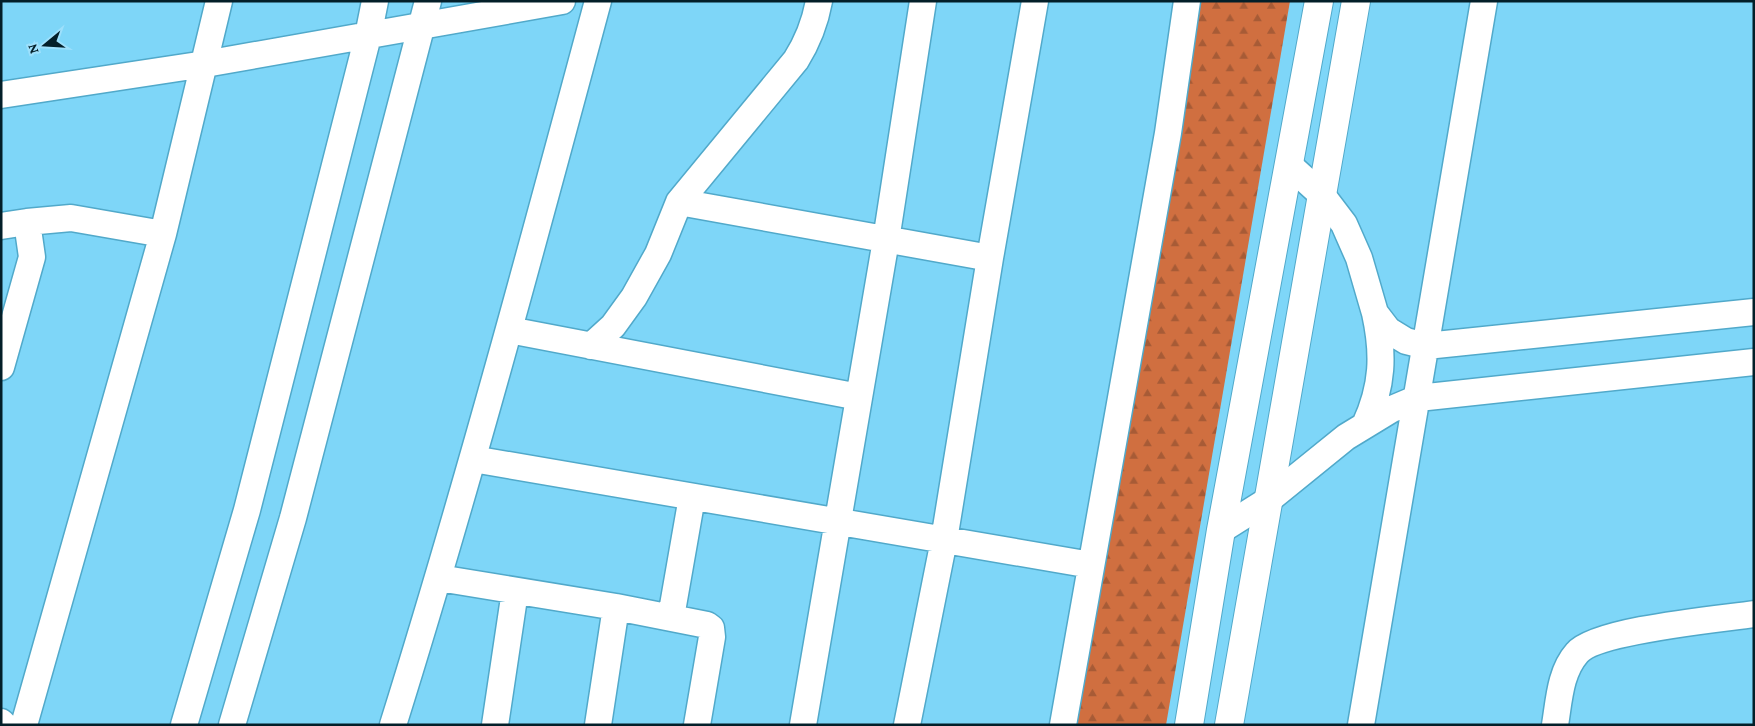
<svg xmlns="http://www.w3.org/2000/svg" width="1755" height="726" viewBox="0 0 1755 726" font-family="'Crimson Pro',serif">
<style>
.forest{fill:url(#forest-firs)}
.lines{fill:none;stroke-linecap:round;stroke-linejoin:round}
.minor-casing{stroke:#51a9ca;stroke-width:29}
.trunk-casing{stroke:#51a9ca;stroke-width:30}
.minor{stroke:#fff;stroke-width:26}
.trunk{stroke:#fff;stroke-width:28}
</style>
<defs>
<pattern id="forest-firs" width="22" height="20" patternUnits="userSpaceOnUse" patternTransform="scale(1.25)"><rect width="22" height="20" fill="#d06f40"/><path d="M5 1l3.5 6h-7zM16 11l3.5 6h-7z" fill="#a75b36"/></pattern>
</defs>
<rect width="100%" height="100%" fill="#7ed6f8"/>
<path class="forest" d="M1197 1H1290L1166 725H1071Z"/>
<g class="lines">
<defs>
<path id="minor" d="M1 95 205 64 562 1
M1289 165 1322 195 1344 224 1359 258 1375 313 1388 330 1406 341 1426 346 1754 312
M679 202 990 258
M1 226 27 222 71 218 163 234
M509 330 859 397
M591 346 613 326 634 297 658 254 679 202 796 60C808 41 815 23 819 1
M1 367 32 257 27 222
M1365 425C1383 386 1384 354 1375 313
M473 459 1091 565
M1221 530 1267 501 1346 437 1392 409 1418 398 1754 362
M439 578 616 607 707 625 711 628 712 637 697 725
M671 617 692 497
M1 722 4 725
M24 725 163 234 219 1
M184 725 247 510 368 36 375 1
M232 725 293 518 428 1
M393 725C468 485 533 243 598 1
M495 725 515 591
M598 725 616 607
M803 725 886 240 923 1
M907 725 944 540 990 258 1035 1
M1063 725 1168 133 1187 1
M1361 725 1484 1
M1555 725C1559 701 1560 672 1577 653 1596 630 1720 619 1754 614"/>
<path id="trunk" d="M1189 725 1221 530 1319 1
M1229 725 1356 1"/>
</defs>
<use href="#minor" class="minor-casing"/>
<use href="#trunk" class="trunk-casing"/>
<use href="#minor" class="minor"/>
<use href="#trunk" class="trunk"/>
</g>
<rect width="1755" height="726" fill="none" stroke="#031f29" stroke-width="5"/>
<g transform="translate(45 45) rotate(252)" stroke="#9de0fc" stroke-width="4" paint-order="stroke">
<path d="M0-4L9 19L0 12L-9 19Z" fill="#031f29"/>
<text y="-8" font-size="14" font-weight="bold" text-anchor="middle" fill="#031f29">N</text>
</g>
</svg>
